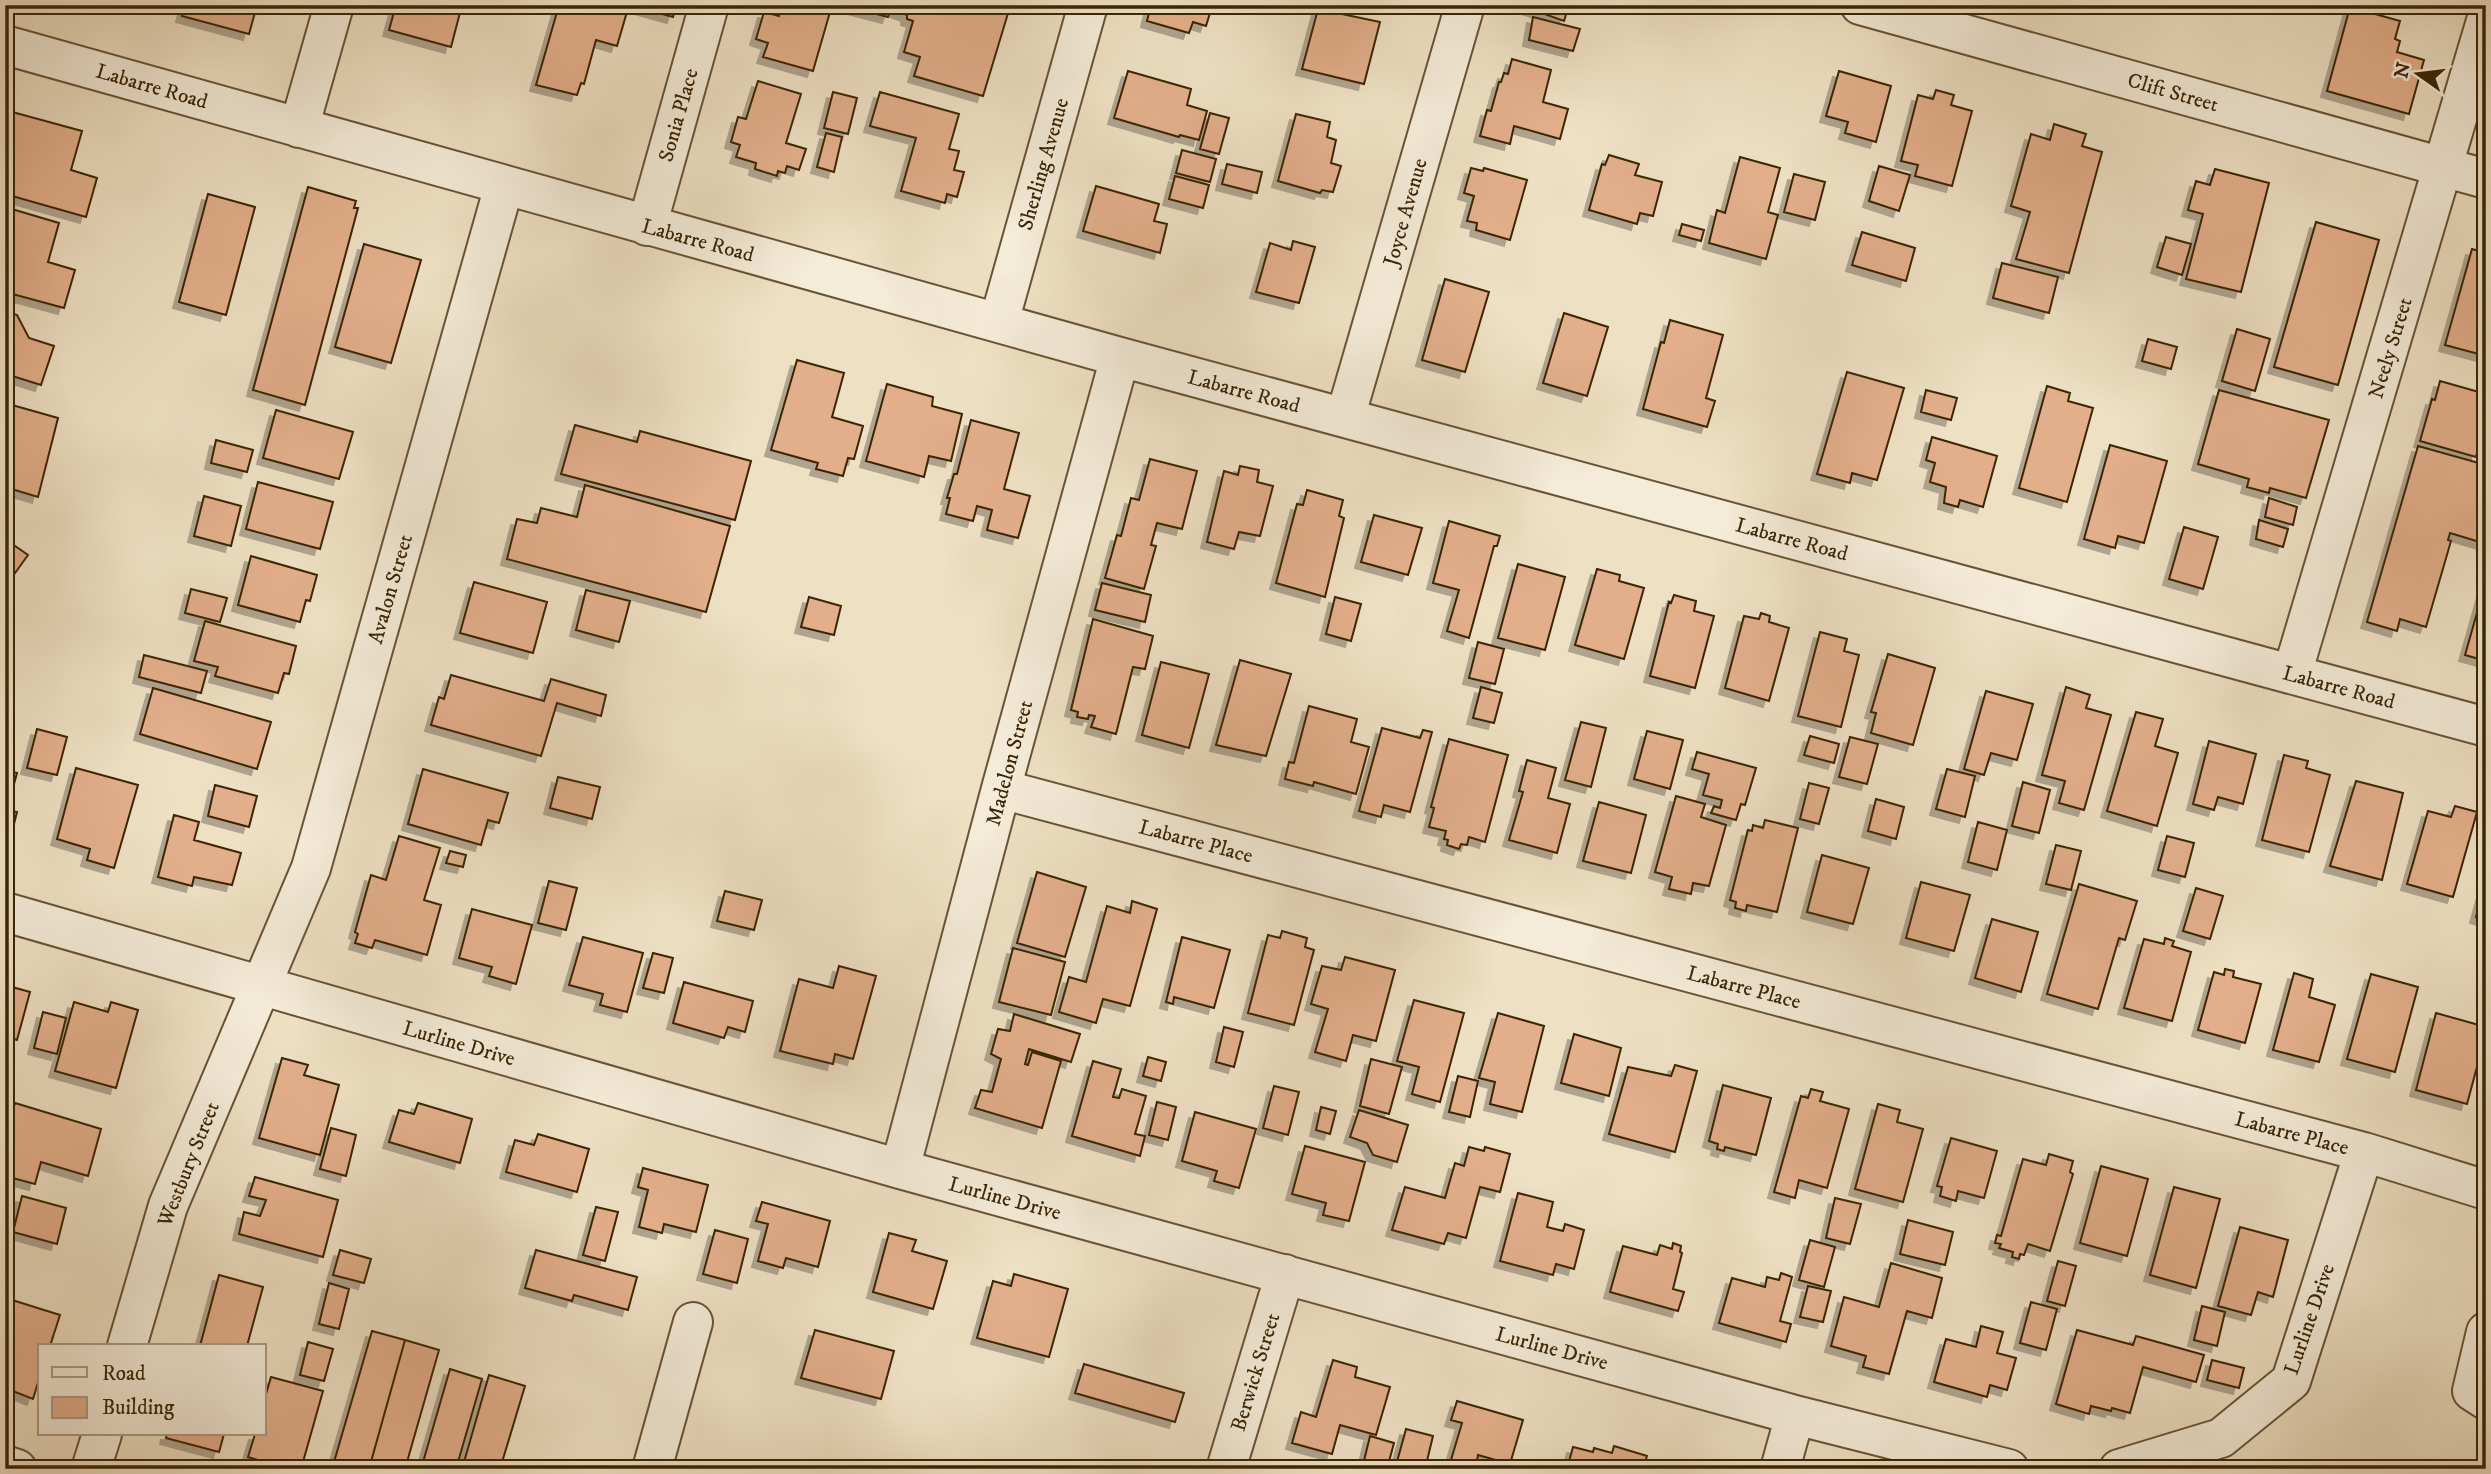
<svg xmlns="http://www.w3.org/2000/svg" width="2491" height="1474" viewBox="0 0 2491 1474" font-family="'IM FELL DW Pica',serif">
<style>
.building{fill:#e2af8a;stroke:#3a2506;stroke-width:2;filter:url(#shadow)}
.lines{fill:none;stroke-linecap:round;stroke-linejoin:round}
.minor-casing{stroke:#675435;stroke-width:42}
.minor{stroke:#f4ebd8;stroke-width:38}
.labels{text-anchor:middle;stroke-width:5;stroke-linejoin:round;paint-order:stroke}
.street-label{font-size:21px;fill:#3a2506;stroke:#f4ebd8}
</style>
<defs>
<filter id="shadow"><feDropShadow dx="-6" dy="6" stdDeviation="0" flood-color="#0004"/></filter>
</defs>
<rect width="100%" height="100%" fill="#eee0c3"/>
<filter id="stains"><feTurbulence type="fractalNoise" baseFrequency=".00286" numOctaves="4"/><feColorMatrix values="0 0 0 0 .2 0 0 0 0 .09 0 0 0 0 .02 0 0 0 .5 -.17"/></filter>
<radialGradient id="worn" r=".72"><stop offset=".6" stop-color="#630" stop-opacity="0"/><stop offset="1" stop-color="#630" stop-opacity=".3"/></radialGradient>
<path class="building" d="M185 5H257L249 34 182 16Z
M396 5H462L451 47 389 30Z
M559 5H629L617 46 596 40 584 84 581 83 577 95 536 85Z
M640 5H676L673 17 640 8Z
M782 5H832L813 71 763 57 768 43 756 39 764 12 779 16Z
M851 5H892L888 17 850 7Z
M898 5H994L1009 10 983 96 914 76 920 57 904 52 913 21 907 19V15L896 11Z
M1151 5H1198L1197 9 1210 13 1206 26 1193 22 1189 33 1147 21Z
M1519 5H1569L1564 21Z
M2350 7 2400 21 2395 39 2400 41 2397 52 2424 60 2409 114 2327 91Z
M1318 9 1380 22 1364 84 1302 69Z
M1533 17 1580 29 1573 51 1529 40Z
M1512 59 1551 70 1543 102 1568 109 1560 139 1514 126 1510 144 1480 136 1487 110 1491 111 1499 82H1501L1504 73 1508 74Z
M1128 71 1191 89 1187 105 1207 111 1199 140 1180 135 1179 137 1114 118Z
M1839 71 1891 86 1876 142 1845 133 1848 122 1826 116Z
M758 81 801 94 786 143 806 149 799 170 787 166 785 173 778 171 777 176 755 169 756 163 736 157 740 145 731 142 738 117 746 119Z
M1936 90 1954 95 1951 105 1972 111 1952 186 1915 176 1918 165 1901 161 1918 95 1933 99Z
M833 92 857 98 848 134 824 128Z
M880 92 959 114 949 149 959 151 954 170 964 172 957 197 947 194 945 203 901 191 916 138 870 126Z
M5 110 82 131 71 170 97 178 86 217 5 194Z
M1210 113 1229 118 1219 154 1200 149Z
M1296 114 1330 122 1327 137 1336 140 1331 163 1341 166 1333 192 1322 190 1320 193 1278 181Z
M2054 124 2086 134 2082 146 2102 152 2069 273 2016 259 2030 212 2011 206 2031 134 2050 140Z
M826 133 842 137 834 172 817 167Z
M1182 150 1216 159 1210 182 1176 173Z
M1609 155 1639 164 1635 175 1662 182 1653 216 1640 213 1637 224 1589 210 1602 164 1605 165Z
M1740 157 1780 168 1768 212 1778 215 1766 259 1709 243 1717 210 1725 213Z
M1227 164 1262 172 1257 193 1222 184Z
M1879 166 1910 175 1899 211 1869 201Z
M1471 168 1483 171 1484 168 1527 180 1510 240 1476 230 1477 223 1467 221 1474 196 1464 193Z
M2215 169 2269 183 2241 292 2186 279 2203 214 2188 210 2196 181 2210 185Z
M1794 174 1825 182 1815 220 1784 212Z
M1175 176 1209 185 1203 208 1169 199Z
M1096 186 1159 204 1154 221 1167 224 1160 253 1083 231Z
M308 187 356 201 354 208H358L305 405 253 390Z
M208 194 255 207 226 315 179 302Z
M5 207 59 223 48 262 75 270 64 308 5 292Z
M2316 222 2379 240 2338 385 2274 367Z
M1682 224 1704 230 1701 241 1679 235Z
M1862 232 1915 248 1906 281 1852 265Z
M2166 237 2191 244 2182 275 2157 267Z
M1293 241 1315 247 1299 303 1256 292 1270 243 1291 250Z
M364 244 421 260 391 363 335 347Z
M2472 249 2486 253V356L2445 345Z
M2002 263 2058 277 2049 313 1993 298Z
M1445 279 1489 292 1465 372 1422 360Z
M5 311 17 315 29 338 54 346 41 385 9 375 5 386Z
M1564 313 1608 327 1587 396 1543 383Z
M1670 320 1723 335 1706 398 1715 401 1707 427 1643 409 1661 342 1664 343Z
M2237 329 2270 339 2255 391 2222 381Z
M2148 339 2177 347 2171 369 2142 361Z
M797 360 844 373 832 417 863 426 854 459 848 458 843 476 816 469 818 463 771 450Z
M1847 372 1904 388 1877 480 1852 473 1850 483 1817 474Z
M2440 381 2486 394V420L2476 457 2420 441 2432 399 2435 400Z
M887 384 933 397 932 406 962 414 951 461 929 456 924 477 866 461Z
M2047 386 2070 393 2068 401 2093 408 2067 502 2019 488Z
M1926 390 1957 398 1951 420 1921 412Z
M2219 390 2329 420 2306 498 2270 488 2269 493 2247 487 2249 479 2198 464Z
M5 403 58 418 38 497 5 487Z
M276 410 353 432 339 479 263 458Z
M971 420 1019 433 1004 489 1030 496 1018 538 987 530 992 510 977 506 973 521 946 514 950 498H947L954 474H957Z
M575 425 637 442 640 431 751 461 735 520 561 474Z
M1932 437 1997 456 1983 507 1960 500 1958 507 1944 503 1946 487 1930 482 1935 463 1926 460Z
M216 440 253 450 247 472 211 463Z
M2110 445 2167 461 2144 543 2118 536 2115 548 2084 539Z
M2418 446 2486 465V533L2483 543 2450 533 2448 540 2451 541 2426 627 2400 619 2397 631 2367 622Z
M1150 459 1197 471 1182 529 1157 523 1151 545 1156 546 1144 589 1105 578 1117 535 1121 536 1131 498 1139 500Z
M1240 466 1259 470 1257 482 1273 486 1260 536 1239 532 1234 549 1207 542 1224 471 1238 475Z
M258 482 333 502 320 549 246 529Z
M585 485 730 526 706 612 507 559 517 519 537 523 541 508 577 517Z
M1307 490 1343 500 1339 516 1344 518 1325 597 1276 583 1297 504 1303 505Z
M204 496 241 506 231 546 194 536Z
M2269 498 2297 507 2293 525 2265 517Z
M1374 515 1422 528 1408 575 1361 562Z
M2259 520 2288 529 2283 547 2256 539Z
M1449 521 1500 536 1497 546H1494L1469 638 1447 631 1459 590 1433 583Z
M2184 527 2218 537 2203 589 2169 579Z
M5 539 28 555 5 587Z
M251 556 317 575 310 601 306 600 300 622 238 605Z
M1518 564 1565 577 1545 650 1498 638Z
M1597 569 1620 575 1619 581 1644 588 1624 659 1575 645Z
M2486 581V661L2465 655Z
M474 582 547 602 533 653 460 633Z
M1102 583 1151 595 1145 622 1095 610Z
M191 589 227 598 220 622 185 613Z
M586 590 630 601 619 642 576 630Z
M1674 595 1696 601 1694 611 1714 616 1695 688 1650 676 1669 602 1671 603Z
M809 597 841 606 834 635 801 627Z
M1335 597 1361 604 1351 641 1326 634Z
M1761 613 1770 616 1769 622 1789 628 1769 701 1725 688 1744 616 1759 619Z
M1093 619 1153 636 1145 669 1133 667 1116 734 1091 727 1095 716 1089 715 1088 719 1077 717 1078 712 1071 710Z
M205 621 296 646 289 674 284 673 278 693 215 676 218 667 194 661Z
M1820 632 1847 639 1844 651 1859 655 1841 727 1798 716Z
M1478 642 1504 649 1495 684 1469 678Z
M1888 654 1935 668 1913 745 1871 733 1876 713 1871 712Z
M144 655 207 671 201 693 139 677Z
M1240 660 1291 674 1266 756 1216 745Z
M1161 662 1209 674 1189 748 1142 735Z
M451 675 544 701 551 679 606 695 601 716 557 703 541 756 431 725 439 697 444 699Z
M1481 687 1502 693 1494 723 1473 718Z
M2066 687 2090 695 2086 708 2111 715 2084 810 2059 803 2065 781 2042 775Z
M153 688 271 722 257 769 140 734Z
M1986 691 2033 704 2017 760 1991 753 1984 775 1964 769Z
M1309 706 1357 719 1351 742 1369 747 1356 794 1314 782 1313 786 1285 779 1289 762 1294 763Z
M2136 712 2163 719 2155 746 2178 753 2157 826 2107 811Z
M1581 722 1606 728 1591 787 1565 780Z
M1382 728 1420 738 1423 730 1432 732 1410 812 1384 805 1381 817 1359 811Z
M37 729 67 737 57 775 27 768Z
M1647 731 1683 740 1670 789 1634 779Z
M1810 736 1839 744 1834 763 1804 755Z
M1850 737 1878 744 1867 784 1839 777Z
M1449 739 1508 755 1485 842 1469 837 1467 845 1461 844 1459 849 1447 845 1448 840 1444 839 1446 831 1429 827 1434 808 1431 807Z
M2209 741 2256 754 2243 804 2218 797 2214 810 2193 804Z
M1697 752 1756 768 1745 805 1741 804 1736 820 1711 813 1714 806 1720 808 1722 800 1703 795 1709 774 1692 769Z
M2284 755 2308 761 2306 768 2330 775 2309 852 2262 840Z
M1527 760 1556 768 1548 798 1570 804 1557 853 1509 840 1523 792 1519 791Z
M76 768 138 785 114 868 87 860 90 849 57 839Z
M423 769 508 793 499 823 488 820 481 845 408 824Z
M1947 769 1975 776 1965 817 1936 809Z
M5 770 17 773 7 810 17 812 12 832 5 830Z
M558 777 600 787 592 819 550 808Z
M2356 781 2403 793 2382 880 2330 866Z
M2023 782 2050 790 2039 833 2012 826Z
M1809 783 1829 788 1819 824 1800 819Z
M215 785 257 796 249 827 208 816Z
M1676 796 1705 804 1701 817 1726 825 1709 886 1693 883 1691 894 1669 889 1672 877 1655 872Z
M1876 799 1904 807 1896 839 1868 831Z
M1599 802 1646 815 1631 873 1583 861Z
M2455 806 2477 812 2453 897 2407 884 2428 811 2451 817Z
M174 815 199 822 194 840 241 853 232 885 194 877 192 886 158 877Z
M1765 820 1798 828 1777 912 1747 905 1746 911 1735 908 1736 902 1730 900 1748 830 1752 831 1753 825 1763 828Z
M1978 822 2007 830 1997 870 1968 862Z
M399 836 440 848 424 900 441 905 427 955 375 940 372 948 355 943 358 934 355 932 371 875 386 880Z
M2167 836 2194 843 2185 877 2158 870Z
M2056 845 2081 851 2071 890 2046 884Z
M450 851 466 855 463 867 446 863Z
M1822 855 1869 868 1853 924 1807 912Z
M1037 872 1086 887 1065 957 1017 943Z
M549 881 577 888 566 930 538 923Z
M2486 881V920L2476 917Z
M1921 882 1970 895 1954 951 1906 938Z
M2079 884 2137 901 2125 940 2119 938 2098 1009 2047 994Z
M2196 888 2223 896 2210 939 2183 931Z
M725 891 762 900 754 930 717 921Z
M1132 901 1157 909 1130 1006 1103 999 1096 1023 1059 1012 1069 977 1086 982 1107 906 1130 913Z
M472 909 532 925 516 984 489 976 492 967 459 958Z
M1992 919 2038 932 2021 992 1975 978Z
M1282 931 1307 938 1305 947 1314 950 1294 1025 1248 1013 1268 935 1280 938Z
M583 937 643 953 627 1012 600 1005 603 994 569 985Z
M1182 937 1230 950 1214 1008 1174 997 1173 1004 1166 1002Z
M2165 938 2174 941 2172 946 2191 952 2172 1021 2124 1008 2144 939 2164 944Z
M1013 948 1065 962 1051 1015 999 1002Z
M653 953 673 958 664 993 643 988Z
M1345 957 1395 970 1376 1041 1353 1035 1346 1061 1315 1052 1328 1009 1311 1004 1322 966 1341 970Z
M839 966 876 976 853 1059 835 1054 833 1064 780 1051 799 979 833 988Z
M2225 969 2234 971 2233 977 2261 984 2245 1043 2198 1030 2214 972 2224 975Z
M2294 973 2313 979 2309 997 2335 1005 2319 1062 2273 1050Z
M2371 974 2418 987 2395 1072 2347 1059Z
M684 982 753 1001 745 1032 728 1027 724 1038 673 1023Z
M5 985 30 992 17 1040 5 1036Z
M1414 1000 1464 1013 1440 1102 1412 1094 1419 1067 1397 1061Z
M74 1002 108 1012 111 1002 138 1010 116 1088 55 1071Z
M43 1012 66 1018 57 1054 34 1048Z
M1498 1013 1544 1026 1522 1112 1490 1104 1495 1082 1479 1078Z
M2436 1013 2486 1027 2479 1051 2481 1052 2467 1104 2416 1090Z
M1014 1014 1080 1034 1071 1062 1029 1049 1025 1064 1028 1065 1032 1052 1061 1061 1042 1128 975 1108 981 1090 992 1092 1001 1059 991 1054 998 1029 1010 1031Z
M1224 1027 1243 1032 1234 1067 1216 1062Z
M1574 1034 1621 1048 1609 1096 1561 1083Z
M1148 1057 1166 1062 1161 1081 1143 1076Z
M282 1058 308 1065 304 1075 339 1085 320 1155 259 1138Z
M1371 1059 1402 1067 1389 1114 1360 1106Z
M1093 1061 1121 1069 1113 1097 1119 1098 1122 1089 1146 1096 1135 1134 1145 1136 1140 1156 1072 1136Z
M1675 1065 1697 1071 1675 1152 1609 1134 1628 1067 1671 1076Z
M1458 1076 1478 1081 1470 1117 1449 1112Z
M1723 1085 1771 1098 1756 1155 1725 1147 1724 1151 1717 1149 1718 1144 1709 1141Z
M1274 1086 1299 1092 1288 1135 1263 1128Z
M1811 1089 1823 1092 1820 1101 1849 1109 1827 1188 1799 1180 1795 1198 1774 1192 1801 1096 1808 1098Z
M1157 1102 1176 1107 1168 1140 1149 1135Z
M15 1103 101 1129 88 1176 41 1162 35 1184 5 1176V1136Z
M418 1103 472 1119 460 1163 389 1142 399 1110 414 1114Z
M1878 1104 1900 1110 1897 1122 1923 1129 1903 1202 1855 1189Z
M1321 1107 1336 1111 1330 1134 1316 1130Z
M1359 1110 1408 1125 1397 1162 1373 1155 1367 1143 1350 1137Z
M1195 1112 1256 1129 1239 1188 1214 1181 1217 1171 1182 1161Z
M331 1128 356 1135 346 1176 320 1169Z
M538 1134 589 1149 577 1192 506 1172 515 1140 534 1145Z
M1951 1138 1997 1151 1984 1198 1958 1191 1956 1201 1940 1196 1942 1187 1937 1186Z
M1305 1146 1365 1162 1349 1221 1323 1215 1326 1203 1292 1194Z
M1469 1147 1484 1151 1485 1147 1510 1154 1500 1192 1480 1187 1466 1238 1448 1233 1444 1244 1392 1230 1405 1187 1445 1198 1455 1163 1464 1166Z
M2049 1154 2073 1161 2070 1172 2073 1174 2050 1251 2028 1244 2024 1255 2020 1254 2019 1259 2012 1257 2013 1252 1999 1248 2001 1244 1995 1243 1997 1235 2001 1236 2023 1159 2046 1165Z
M2101 1166 2148 1179 2127 1256 2080 1243Z
M643 1168 708 1185 696 1232 664 1224 662 1233 639 1227 648 1190 638 1187Z
M255 1177 338 1200 323 1257 239 1234 244 1212 260 1216 266 1200 249 1196Z
M5 1186 14 1189 5 1220Z
M2174 1187 2220 1199 2196 1288 2150 1275Z
M1518 1193 1553 1202 1547 1227 1563 1231 1565 1224 1584 1230 1574 1269 1556 1264 1553 1275 1500 1261Z
M22 1196 66 1208 57 1244 13 1232Z
M1835 1198 1861 1204 1850 1244 1826 1238Z
M762 1202 830 1221 818 1267 786 1258 783 1268 758 1261 768 1224 756 1221Z
M596 1207 618 1212 605 1261 583 1255Z
M1908 1220 1953 1232 1945 1265 1900 1254Z
M2240 1227 2288 1240 2273 1297 2258 1292 2251 1315 2218 1306Z
M715 1230 748 1239 737 1283 703 1274Z
M889 1233 916 1240 912 1251 947 1261 933 1309 873 1292Z
M1810 1240 1835 1247 1824 1287 1799 1280Z
M1673 1243 1681 1246 1680 1252 1682 1253 1673 1289 1684 1292 1678 1311 1610 1292 1623 1246 1657 1255 1660 1245 1672 1249Z
M340 1250 371 1259 364 1283 333 1275Z
M536 1250 637 1277 628 1310 574 1295 572 1301 525 1288Z
M2058 1261 2076 1266 2065 1306 2047 1301Z
M1891 1263 1942 1278 1932 1318 1907 1311 1889 1374 1863 1367 1866 1356 1831 1346 1844 1297 1879 1307Z
M1781 1273 1792 1277 1780 1321 1791 1324 1786 1342 1719 1323 1732 1278 1765 1287 1767 1277 1779 1280Z
M1014 1274 1068 1289 1049 1357 977 1338 993 1281 1011 1286Z
M219 1275 263 1287 247 1346H200Z
M329 1283 349 1289 339 1329 319 1324Z
M1808 1286 1831 1291 1823 1322 1800 1317Z
M12 1300 60 1315 50 1346H40V1376L33 1399 5 1388V1321Z
M2031 1302 2057 1309 2046 1350 2020 1343Z
M2202 1306 2225 1312 2217 1346 2194 1340Z
M1981 1326 2003 1332 1997 1353 2016 1358 2007 1390 1990 1385 1987 1397 1934 1382 1946 1339 1976 1347Z
M815 1330 894 1351 881 1399 801 1378Z
M2077 1330 2133 1345 2136 1336 2204 1355 2196 1382 2143 1367 2130 1413 2112 1408 2111 1411 2091 1406 2089 1414 2056 1404Z
M372 1331 405 1340 369 1469H332Z
M405 1340 439 1350 405 1469H369Z
M308 1342 333 1349 324 1381 300 1375Z
M1333 1360 1357 1367 1355 1377 1390 1387 1376 1435 1340 1425 1332 1454 1292 1443 1301 1412 1316 1417Z
M2212 1360 2244 1368 2239 1388 2207 1380Z
M1084 1364 1184 1393 1175 1422 1075 1393Z
M450 1369 482 1379 456 1469H421Z
M489 1375 525 1386 500 1469H462Z
M271 1377 323 1391 301 1469H269L271 1464 248 1457 255 1434H264V1401Z
M1457 1401 1523 1420 1510 1464 1478 1455 1476 1466 1451 1460 1462 1423 1451 1420Z
M1406 1429 1433 1436 1425 1469H1395Z
M167 1434H224L219 1452 166 1438Z
M1370 1436 1394 1443 1387 1469H1362Z
M1614 1446 1647 1456 1643 1469H1567L1573 1447 1593 1452 1594 1448 1612 1453Z"/>
<g class="lines">
<defs>
<path id="minor" d="M1860 5 2486 179
M5 45 1120 357 2486 727
M299 128 334 5
M647 226 709 5
M999 322 1088 5
M1345 418 1465 5
M2292 674 2486 21
M1001 789 2364 1152 2486 1190
M5 912 900 1169 1795 1415 2009 1469
M900 1169 1001 789 1120 357
M2486 1332 2472 1391 2486 1400
M127 1346 168 1206 311 868 504 186
M5 1465 17 1469
M91 1469 102 1434
M652 1469 693 1322
M1226 1469 1285 1274
M1780 1469 1795 1415
M2119 1469 2221 1438 2291 1381 2364 1152"/>
</defs>
<use href="#minor" class="minor-casing"/>
<use href="#minor" class="minor"/>
</g>
<g class="labels">
<g class="street-label">
<text transform="translate(152 86) rotate(16)" y="7">Labarre Road</text>
<text transform="translate(2173 92) rotate(16)" y="7">Clift Street</text>
<text transform="translate(678 115) rotate(-74)" y="7">Sonia Place</text>
<text transform="translate(1043 164) rotate(-74)" y="7">Sherling Avenue</text>
<text transform="translate(1405 212) rotate(-74)" y="7">Joyce Avenue</text>
<text transform="translate(698 240) rotate(15)" y="7">Labarre Road</text>
<text transform="translate(2390 348) rotate(-73)" y="7">Neely Street</text>
<text transform="translate(1244 391) rotate(15)" y="7">Labarre Road</text>
<text transform="translate(1792 539) rotate(15)" y="7">Labarre Road</text>
<text transform="translate(390 589) rotate(-74)" y="7">Avalon Street</text>
<text transform="translate(2339 687) rotate(15)" y="7">Labarre Road</text>
<text transform="translate(1009 763) rotate(-75)" y="7">Madelon Street</text>
<text transform="translate(1196 841) rotate(15)" y="7">Labarre Place</text>
<text transform="translate(1744 987) rotate(15)" y="7">Labarre Place</text>
<text transform="translate(459 1043) rotate(16)" y="7">Lurline Drive</text>
<text transform="translate(2292 1133) rotate(15)" y="7">Labarre Place</text>
<text transform="translate(188 1164) rotate(-68)" y="7">Westbury Street</text>
<text transform="translate(1005 1198) rotate(15)" y="7">Lurline Drive</text>
<text transform="translate(2309 1319) rotate(-71)" y="7">Lurline Drive</text>
<text transform="translate(1552 1348) rotate(15)" y="7">Lurline Drive</text>
<text transform="translate(1255 1372) rotate(-73)" y="7">Berwick Street</text>
</g>
</g>
<rect width="2491" height="1474" fill="none" stroke="#eee0c3" stroke-width="28"/>
<rect x="7" y="7" width="2477" height="1460" fill="none" stroke="#3a2506" stroke-width="3.5"/>
<rect x="14" y="14" width="2463" height="1446" fill="none" stroke="#3a2506" stroke-width="2"/>
<rect x="38" y="1344" width="228" height="91" fill="#f4ebd8" stroke="#aa9c84" stroke-width="2"/>
<rect x="52" y="1367" width="35" height="10" fill="#f4ebd8" stroke="#aa9c84" stroke-width="2"/>
<text x="102" y="1380" font-size="21" fill="#3a2506">Road</text>
<rect x="52" y="1397" width="35" height="21" fill="#e2af8a" stroke="#aa9c84" stroke-width="2"/>
<text x="102" y="1414" font-size="21" fill="#3a2506">Building</text>
<g transform="translate(2418 74) rotate(284)" stroke="#f4ebd8" stroke-width="5" paint-order="stroke">
<path d="M0-5L12 26L0 18L-12 26Z" fill="#3a2506"/>
<text y="-10" font-size="19" font-weight="bold" text-anchor="middle" fill="#3a2506">N</text>
</g>
<rect width="100%" height="100%" filter="url(#stains)"/>
<rect width="100%" height="100%" fill="url(#worn)"/>
</svg>
